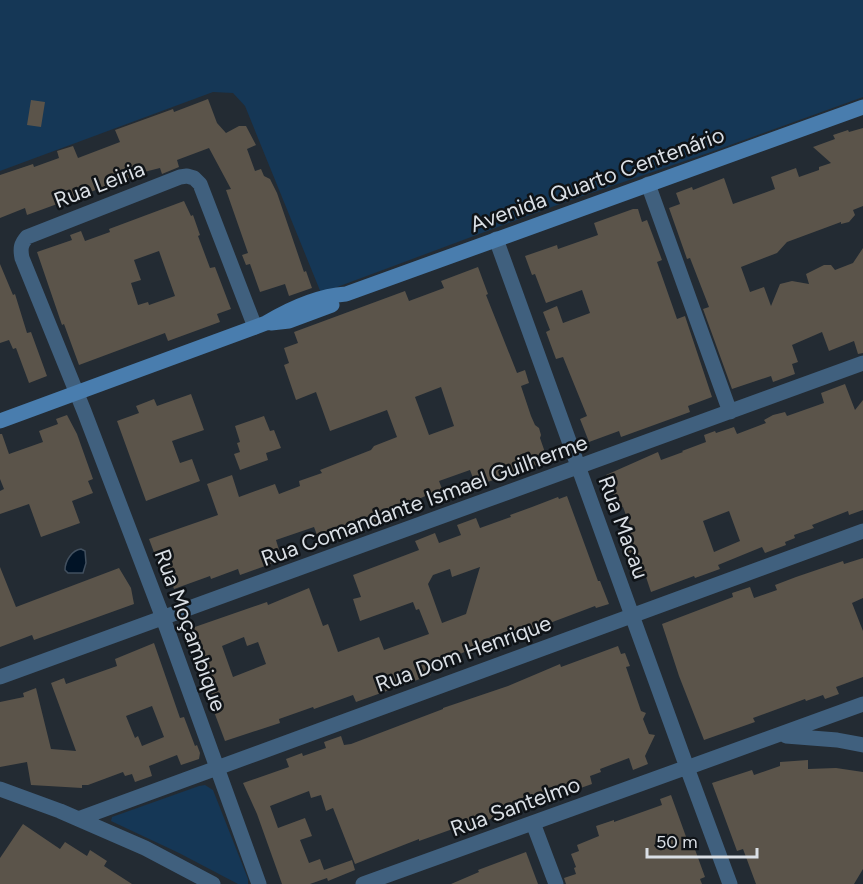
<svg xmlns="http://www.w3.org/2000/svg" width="863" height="884" viewBox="0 0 863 884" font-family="Figtree,sans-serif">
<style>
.green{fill:#153756}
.water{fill:#011326;stroke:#42505f;stroke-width:1.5}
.building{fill:#5b544a;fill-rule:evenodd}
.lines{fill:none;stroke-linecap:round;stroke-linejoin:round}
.street{stroke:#40607e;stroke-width:15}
.secondary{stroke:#497dae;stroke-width:15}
.labels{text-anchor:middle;stroke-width:5;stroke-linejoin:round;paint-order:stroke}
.street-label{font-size:22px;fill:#dadfe5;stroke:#0f1317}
</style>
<rect width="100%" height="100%" fill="#232b33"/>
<path class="green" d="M0 0H863V97L711 152 568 201 321 293 245 106 233 93 213 92 0 171Z
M205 785 213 790 248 879V884H238L179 853 111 821 112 817 199 786Z"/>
<path class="water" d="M81 549 85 551 86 563 83 573H68L65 570C65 561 72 550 81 549Z"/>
<path class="building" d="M208 99 217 123 226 133 239 126H246L256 145 247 149 255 171 261 169 264 176 270 179 277 193 304 272 306 271 312 288 289 296 285 284 260 292 250 264 246 265 242 255 248 253 226 190 231 189 209 148 177 160 179 167 162 174 160 168 148 171 27 215 25 208 0 218V175L33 164 34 167 59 158 57 151 73 146 78 158 120 142 115 130 173 109 174 112Z
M31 100 45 102 41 127 27 125Z
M863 128V206L853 210 855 215 849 222 841 224V222L787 242 777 253 741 267 750 292 764 287 771 306 780 284 792 281 809 284 806 274 824 265H831L835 270 853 263 863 248V353L858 354 854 341 829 351 822 332 792 345 798 362 792 364 795 374 773 382 771 376 732 389 703 309 709 307 690 258 687 259 669 208 680 204 676 193 692 187 693 190 724 178 733 204 775 189 771 177 796 168 799 177 819 170V167L831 163 813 147 835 139 833 135 848 130 849 132Z
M184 201 191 216 193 215 200 235 198 236 210 268 215 267 231 309 217 314 220 322 168 341 165 333 79 365 64 324 62 325 37 252 72 240 70 235 81 231 85 241 110 232 109 229ZM159 251 175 296 149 305 148 302 138 305 131 283 141 280 134 260Z
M633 209H638L642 222 647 220 662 260 657 262 677 319 685 316 712 397 688 406 690 412 621 437 619 431 589 442 580 419 587 416 563 357 556 359 546 332 550 330 543 312 557 306 563 323 590 313 582 290 546 303 535 274 532 275 525 256 557 245 558 249 598 235 594 223Z
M0 264 13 295 15 294 27 333 31 332 47 376 29 383 16 348 13 349 9 340 0 343Z
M478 267 488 294 486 295 517 373 525 370 529 383 521 386 531 416 535 425 539 428 541 435 540 438 548 461 476 486 470 470 439 481 442 489 390 511 393 520 377 526 370 516 317 535 314 527 276 540 282 560 240 575 238 569 211 579 210 576 174 589 161 554 155 555 149 539 218 515 207 484 232 475 239 497 275 484 279 494 300 486 299 481 322 473 320 470 371 450 374 446 397 437 387 410 330 431 316 392 296 400 284 365 289 363 284 348 298 343 294 332 405 291 409 301 444 288 441 281ZM441 387 454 426 429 435 415 397Z
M845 384 855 410 863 400V510L849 515 848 511 812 525 814 528 794 535 795 538 785 542 786 545 765 553 762 547 718 565 720 569 695 578 694 576 651 592 645 574 635 577 620 536 632 531 623 507 619 508 606 475 658 452 661 460 683 452 682 451 706 442 704 435 715 431 716 433 734 427 737 434 766 423 764 420 773 415 785 412 787 416 824 403 821 393ZM729 511 740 541 714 552 703 521Z
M191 394 204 430 172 441 180 463 192 459 200 481 146 501 117 421 139 413 136 406 154 399 157 406Z
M67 415 77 434 93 479 88 481 93 493 72 501 80 523 41 537 29 504 0 514V491L4 489 0 479V434H2L9 454 43 442 39 431 58 424 56 419Z
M264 416 270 431 274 430 281 448 266 453 268 460 240 470 234 454 240 452 237 443 240 442 235 426Z
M567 496 598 581H600L609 604 596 608 595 606 510 638 508 631 483 640 485 644 452 657 451 654 427 663 431 675 356 702 353 695 314 709 313 707 279 719 280 723 225 741 213 709 216 708 215 704 189 629 267 602 268 605 309 588 323 626 328 624 338 652 379 637 384 650 429 634 419 609 416 610 413 602 360 621 353 599 361 597 353 575 419 550 415 541 435 533 439 543 461 535 457 525 476 518 480 528 511 517 510 515 532 507 558 497 559 499ZM480 567 466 614 442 623 428 584 433 575 450 569 452 577ZM244 637 247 646 258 642 266 664 233 677 222 646Z
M863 558V598L852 603 863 631V677L836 687 839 694 825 699 823 695 806 701 805 699 753 718 755 722 704 740 679 676 662 624 733 597 732 593 750 587 754 598 777 590 775 585 796 577 843 561 844 564Z
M0 567 16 607 119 568 131 588 134 604 34 640 32 635 0 647Z
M154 643 180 718 184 717 195 746 197 745 200 753 199 759 181 765 177 755 149 766 152 776 135 782 132 774 125 776 123 772 88 785H82V788L31 785 27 762 0 767V702L24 697 23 693 36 688 51 749 76 751 51 683 64 678 66 684 117 666 115 659ZM152 706 164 737 142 746 138 736 135 738 126 716Z
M618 646 621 654 625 653 630 666 626 667 641 711 646 713 643 719 649 734 655 735 645 756 648 764 633 770 629 758 600 769 601 772 590 776 592 784 575 790 573 783 503 808 505 814 465 828 464 825 419 841V839L355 864 333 808 326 811 321 795 311 798 309 791 270 806 278 828 305 818 312 836 300 840 309 863 320 859 324 870 352 860 355 870 328 881 327 878 310 884H282L257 814 243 783 289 767 286 759 302 753 303 756 326 748 324 742 341 736 344 745 351 744 443 709V708L508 686 560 664 561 667Z
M808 760V769L836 768 863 772V869L854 884H756L743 849 737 851 712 783 752 770 754 775 780 766V762Z
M671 795 689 845 693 844 705 877 700 879 702 884H566L564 878 576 874 574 868 576 867 571 854 579 851 577 845 599 836 596 826 614 820V822L662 805 660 799Z
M23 824 60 849 65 842 87 856 90 850 107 861 104 866 132 884H0V858Z
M526 852 538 884H451L479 872 478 870Z"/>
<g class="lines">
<path class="street" d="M648 184 730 412
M496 239 685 762
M255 327 200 184 194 178 187 176 180 177 27 237C21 244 20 248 22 258L84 411 163 618 259 884
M0 677 863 363
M786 736 837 740 863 745
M692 766 863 704
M689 773 730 884
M0 789 60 811 145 848 213 884
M78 819 863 531
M533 823 556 884
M363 884 682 769"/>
<path class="secondary" d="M271 323 289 321 332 305
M0 421 266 323C291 308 317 296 346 294L863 107"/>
</g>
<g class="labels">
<g class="street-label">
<text transform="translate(597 179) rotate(-20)" y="8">Avenida Quarto Centenário</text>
<text transform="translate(99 184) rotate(-21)" y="8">Rua Leiria</text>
<text transform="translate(424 500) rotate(-20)" y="8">Rua Comandante Ismael Guilherme</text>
<text transform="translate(624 527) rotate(70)" y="8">Rua Macau</text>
<text transform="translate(191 630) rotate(70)" y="8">Rua Moçambique</text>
<text transform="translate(463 653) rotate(-20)" y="8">Rua Dom Henrique</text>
<text transform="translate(515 806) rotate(-20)" y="8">Rua Santelmo</text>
</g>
</g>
<path d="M647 848v9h110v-9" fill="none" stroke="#dadfe5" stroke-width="3"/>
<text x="656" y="848" font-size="18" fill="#dadfe5" stroke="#0f1317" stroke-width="4.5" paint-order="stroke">50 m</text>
</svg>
